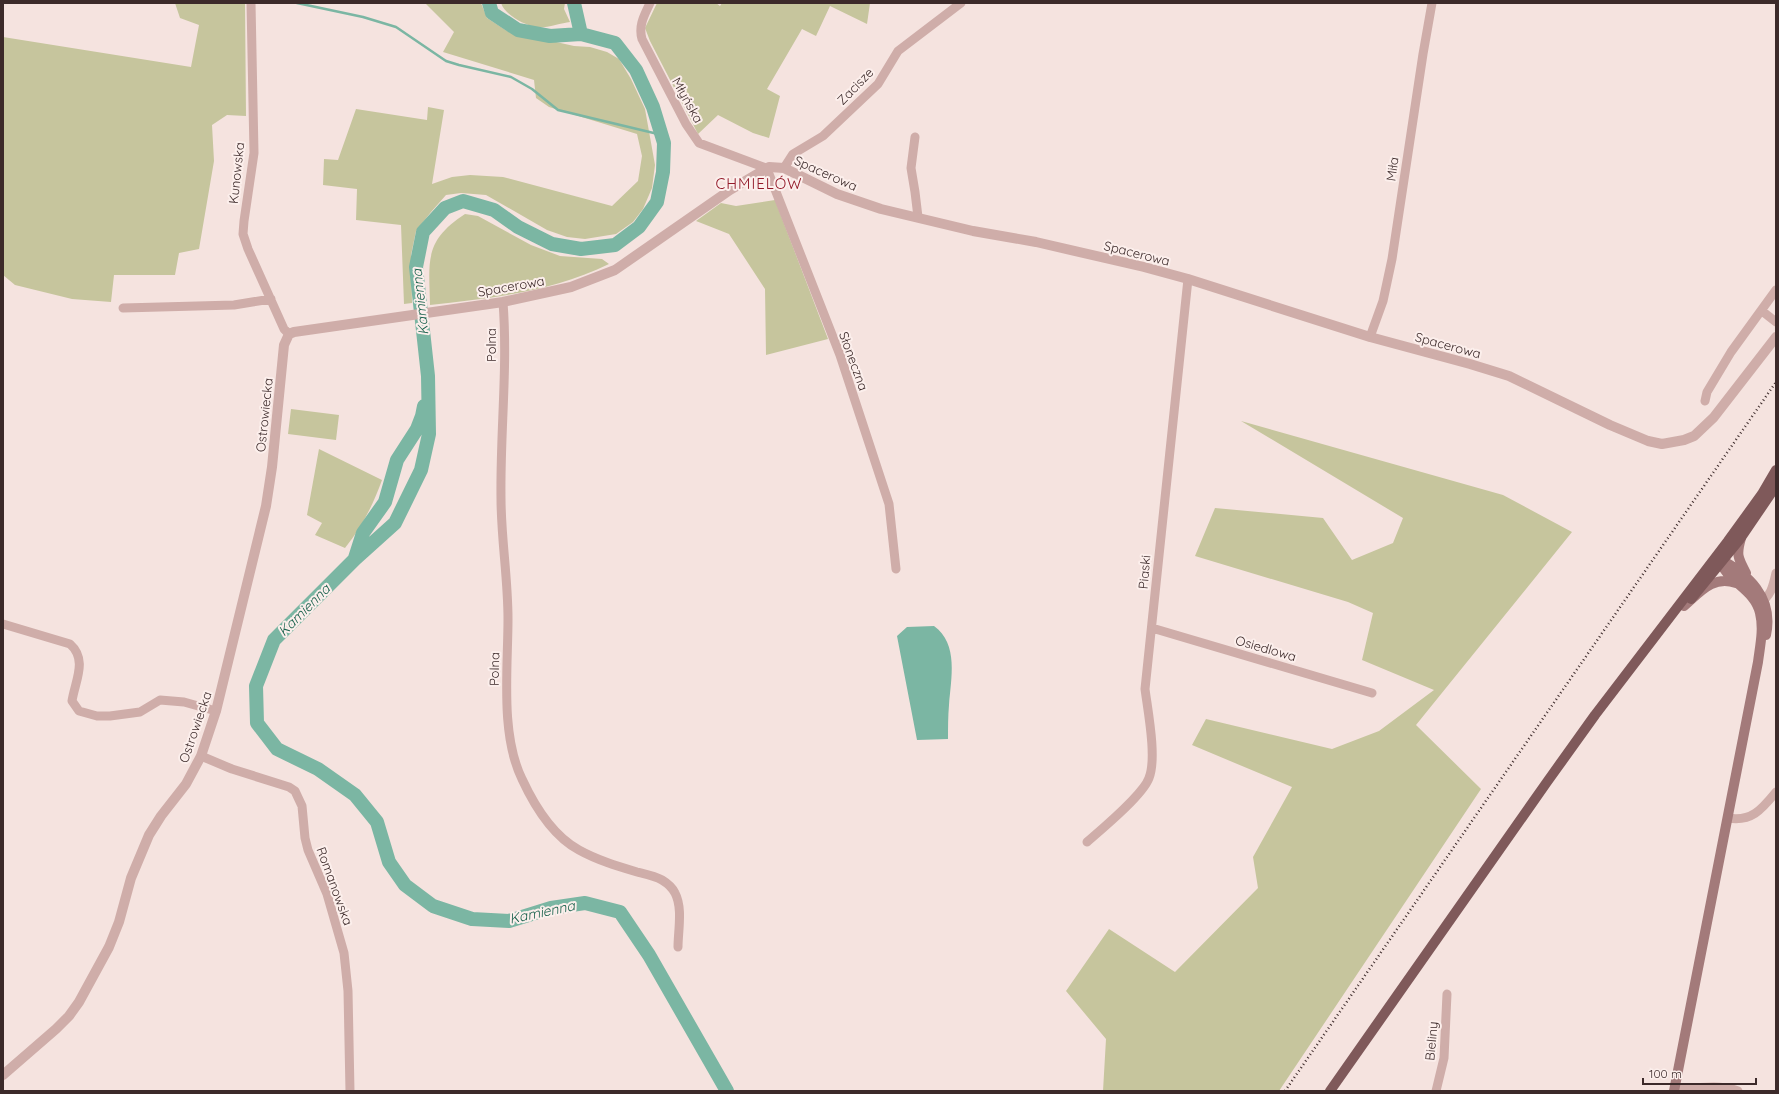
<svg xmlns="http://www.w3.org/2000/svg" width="1779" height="1094" viewBox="0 0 1779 1094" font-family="Quicksand,sans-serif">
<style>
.green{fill:#c6c59d}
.water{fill:#7bb6a3}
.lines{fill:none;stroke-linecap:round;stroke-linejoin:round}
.stream{stroke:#7bb6a3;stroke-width:2.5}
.river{stroke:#7bb6a3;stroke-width:14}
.minor{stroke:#cfada9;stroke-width:9}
.tertiary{stroke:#cfada9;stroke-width:10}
.secondary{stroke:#a37a7a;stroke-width:10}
.primary{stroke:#7f595a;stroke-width:10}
.rail{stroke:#3c2a2a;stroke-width:2.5;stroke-dasharray:1 3;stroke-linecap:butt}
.labels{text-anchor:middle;stroke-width:4;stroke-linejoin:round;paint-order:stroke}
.street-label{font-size:13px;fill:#3c2a2a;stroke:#fcefec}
.water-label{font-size:14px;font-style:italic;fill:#1a624d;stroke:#fcefec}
.quarter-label{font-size:15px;letter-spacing:1px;fill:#931a29;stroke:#fcefec}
</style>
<rect width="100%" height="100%" fill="#f5e3df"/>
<path class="green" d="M175 3H245L246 116 227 115 212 125 214 161 199 249 179 253 175 275H114L111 302 72 299 15 285 3 275V37L191 67 199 25 180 18Z
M425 3H481L487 18 507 31 574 46 590 47 607 52 619 59 631 79 645 109 655 165 652 188 643 209 633 222 616 234 585 239 567 237 547 230 486 195 461 193 446 195 431 212 416 231 411 255 412 303 404 304 401 225 356 220 357 189 323 185 324 159 338 160 356 109 427 120 428 107 444 110 432 184 452 177 470 175 503 177 612 206 638 181 642 156 637 134 549 107 536 98 534 80 443 52 454 32Z
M501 3H565L564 9 570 22C561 23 544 29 536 27 524 25 505 15 501 3Z
M657 3H716L720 6 722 3H870L867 24 830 6 816 36 802 29 767 89 780 96 769 138 753 133 718 115 698 134 650 41 645 28Z
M775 200 828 339 766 355 765 289 729 234 696 221 721 203 736 206Z
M465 214 478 216 531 245 560 256 602 259 609 264C551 292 492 298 430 305 429 260 424 241 465 214Z
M291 409 339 415 336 440 288 434Z
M1241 421 1503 495 1572 532 1416 725 1481 789 1279 1091H1103L1106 1039 1066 991 1109 929 1175 972 1258 888 1253 857 1292 787 1192 745 1206 719 1332 749 1379 731 1434 690 1362 660 1373 613 1348 602 1195 556 1215 508 1323 518 1352 560 1393 543 1403 518Z
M319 449 382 480C373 505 362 527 345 548L315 535 322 523 307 515Z"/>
<path class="water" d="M934 626C959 644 951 679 949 705 948 716 948 728 948 739L917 740 897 636 907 627Z"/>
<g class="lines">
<path class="stream" d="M297 3 363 17 396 27 446 61 459 65 511 77 532 89 558 110 662 135"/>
<path class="river" d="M489 3 492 13 518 30 550 36 581 34
M574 3 581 34 615 43 636 70 653 107 664 143 663 172 657 202 639 227 615 245 581 249 552 244 518 227 494 210 463 201 445 208 423 232 416 267 428 376 429 434 421 470 395 523 355 559 274 640 256 686 257 723 277 749 318 769 355 795 377 822 389 862 405 885 433 906 472 919 509 921 551 908 585 903 620 912 649 955 727 1091
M355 558 363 533 385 502 397 460 417 429 422 416 424 406"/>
<path class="minor" d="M251 3 254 153 244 221 243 234 248 249 284 329 289 334
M650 3C645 14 638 25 642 39L686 124 699 143 766 168 769 174 840 355 889 504 896 569
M915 137 911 168 915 192 918 217
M784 168 793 154 823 136 878 84 898 51 961 3
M503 302C508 367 500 433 501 498 501 538 508 578 508 619 508 668 500 734 522 779 534 805 553 836 579 850 597 860 617 866 637 872 645 874 655 876 662 880 667 883 672 887 675 893 683 908 678 931 678 947
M123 308 234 305 271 299
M1762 311 1776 322
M1370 337 1383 301 1392 259 1423 54 1432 3
M1705 401 1707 392 1731 352 1776 290
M1758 605C1771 596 1773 587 1776 573
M3 624 70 644C88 660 75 681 72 701L79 711 97 716H110L140 712 160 700 184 702 216 711
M1152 628 1372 693
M201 756 232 769 289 787 295 791 302 806 305 838 308 850 327 894 344 953 348 991 350 1091
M1728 818C1752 822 1762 809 1776 792
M1087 842C1102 829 1143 795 1149 778 1157 758 1148 712 1145 689L1188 279
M1675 1087C1696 1090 1718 1083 1738 1091
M1436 1091 1444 1058 1447 994"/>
<path class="tertiary" d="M3 1075 56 1029 69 1016 79 1002 109 947 119 922 131 878 149 835 161 816 186 784 201 756 216 711 266 506 272 467 284 345 289 334 294 332 503 302 571 287 615 270 730 190 769 167 784 168 837 194 881 209 973 231 1036 242 1144 267 1188 279 1370 337 1470 364 1509 376 1610 425 1648 441 1662 444 1684 440 1694 436 1714 417 1776 337"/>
<path class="secondary" d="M1741 538C1736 555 1738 558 1746 573
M1718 558C1748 574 1774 597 1766 635
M1684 606C1700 592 1713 575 1736 583
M1674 1091 1758 662C1760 646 1764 629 1760 613 1756 595 1740 587 1729 575 1724 570 1721 563 1716 558"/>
<path class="primary" d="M1691 599 1740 539 1776 486
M1330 1091 1547 782 1595 715 1728 541 1762 494 1776 470"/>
<path class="rail" d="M1285 1091 1776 382"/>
</g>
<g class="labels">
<g class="street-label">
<text transform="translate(855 86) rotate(-46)" y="5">Zacisze</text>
<text transform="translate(688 100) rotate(61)" y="5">Młyńska</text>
<text transform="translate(1392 169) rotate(-82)" y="5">Miła</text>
<text transform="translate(236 173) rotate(-84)" y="5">Kunowska</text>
<text transform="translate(826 173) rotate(24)" y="5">Spacerowa</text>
<text transform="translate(1137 253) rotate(14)" y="5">Spacerowa</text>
<text transform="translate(511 286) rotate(-10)" y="5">Spacerowa</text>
<text transform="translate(491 345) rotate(-90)" y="5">Polna</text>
<text transform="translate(1448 345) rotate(15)" y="5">Spacerowa</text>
<text transform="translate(854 361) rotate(70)" y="5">Słoneczna</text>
<text transform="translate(264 415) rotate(-84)" y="5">Ostrowiecka</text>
<text transform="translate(1144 572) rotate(-85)" y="5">Piaski</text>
<text transform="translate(1266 648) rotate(16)" y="5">Osiedlowa</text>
<text transform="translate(494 669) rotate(-89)" y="5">Polna</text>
<text transform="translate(195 727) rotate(-71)" y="5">Ostrowiecka</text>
<text transform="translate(335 886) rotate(70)" y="5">Romanowska</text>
<text transform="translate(1431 1041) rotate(-85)" y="5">Bieliny</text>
</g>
<g class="water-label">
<text transform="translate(420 302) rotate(-96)" y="5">Kamienna</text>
<text transform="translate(304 610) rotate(-45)" y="5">Kamienna</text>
<text transform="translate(542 912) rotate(-12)" y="5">Kamienna</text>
</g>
<g class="quarter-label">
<text x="759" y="189">CHMIELÓW</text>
</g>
</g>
<rect width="1779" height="1094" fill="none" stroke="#3c2a2a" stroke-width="8"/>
<path d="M1643 1078v6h113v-6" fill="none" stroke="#3c2a2a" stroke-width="2"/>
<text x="1649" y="1078" font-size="12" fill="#3c2a2a" stroke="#fcefec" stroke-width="3" paint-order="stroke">100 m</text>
</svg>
